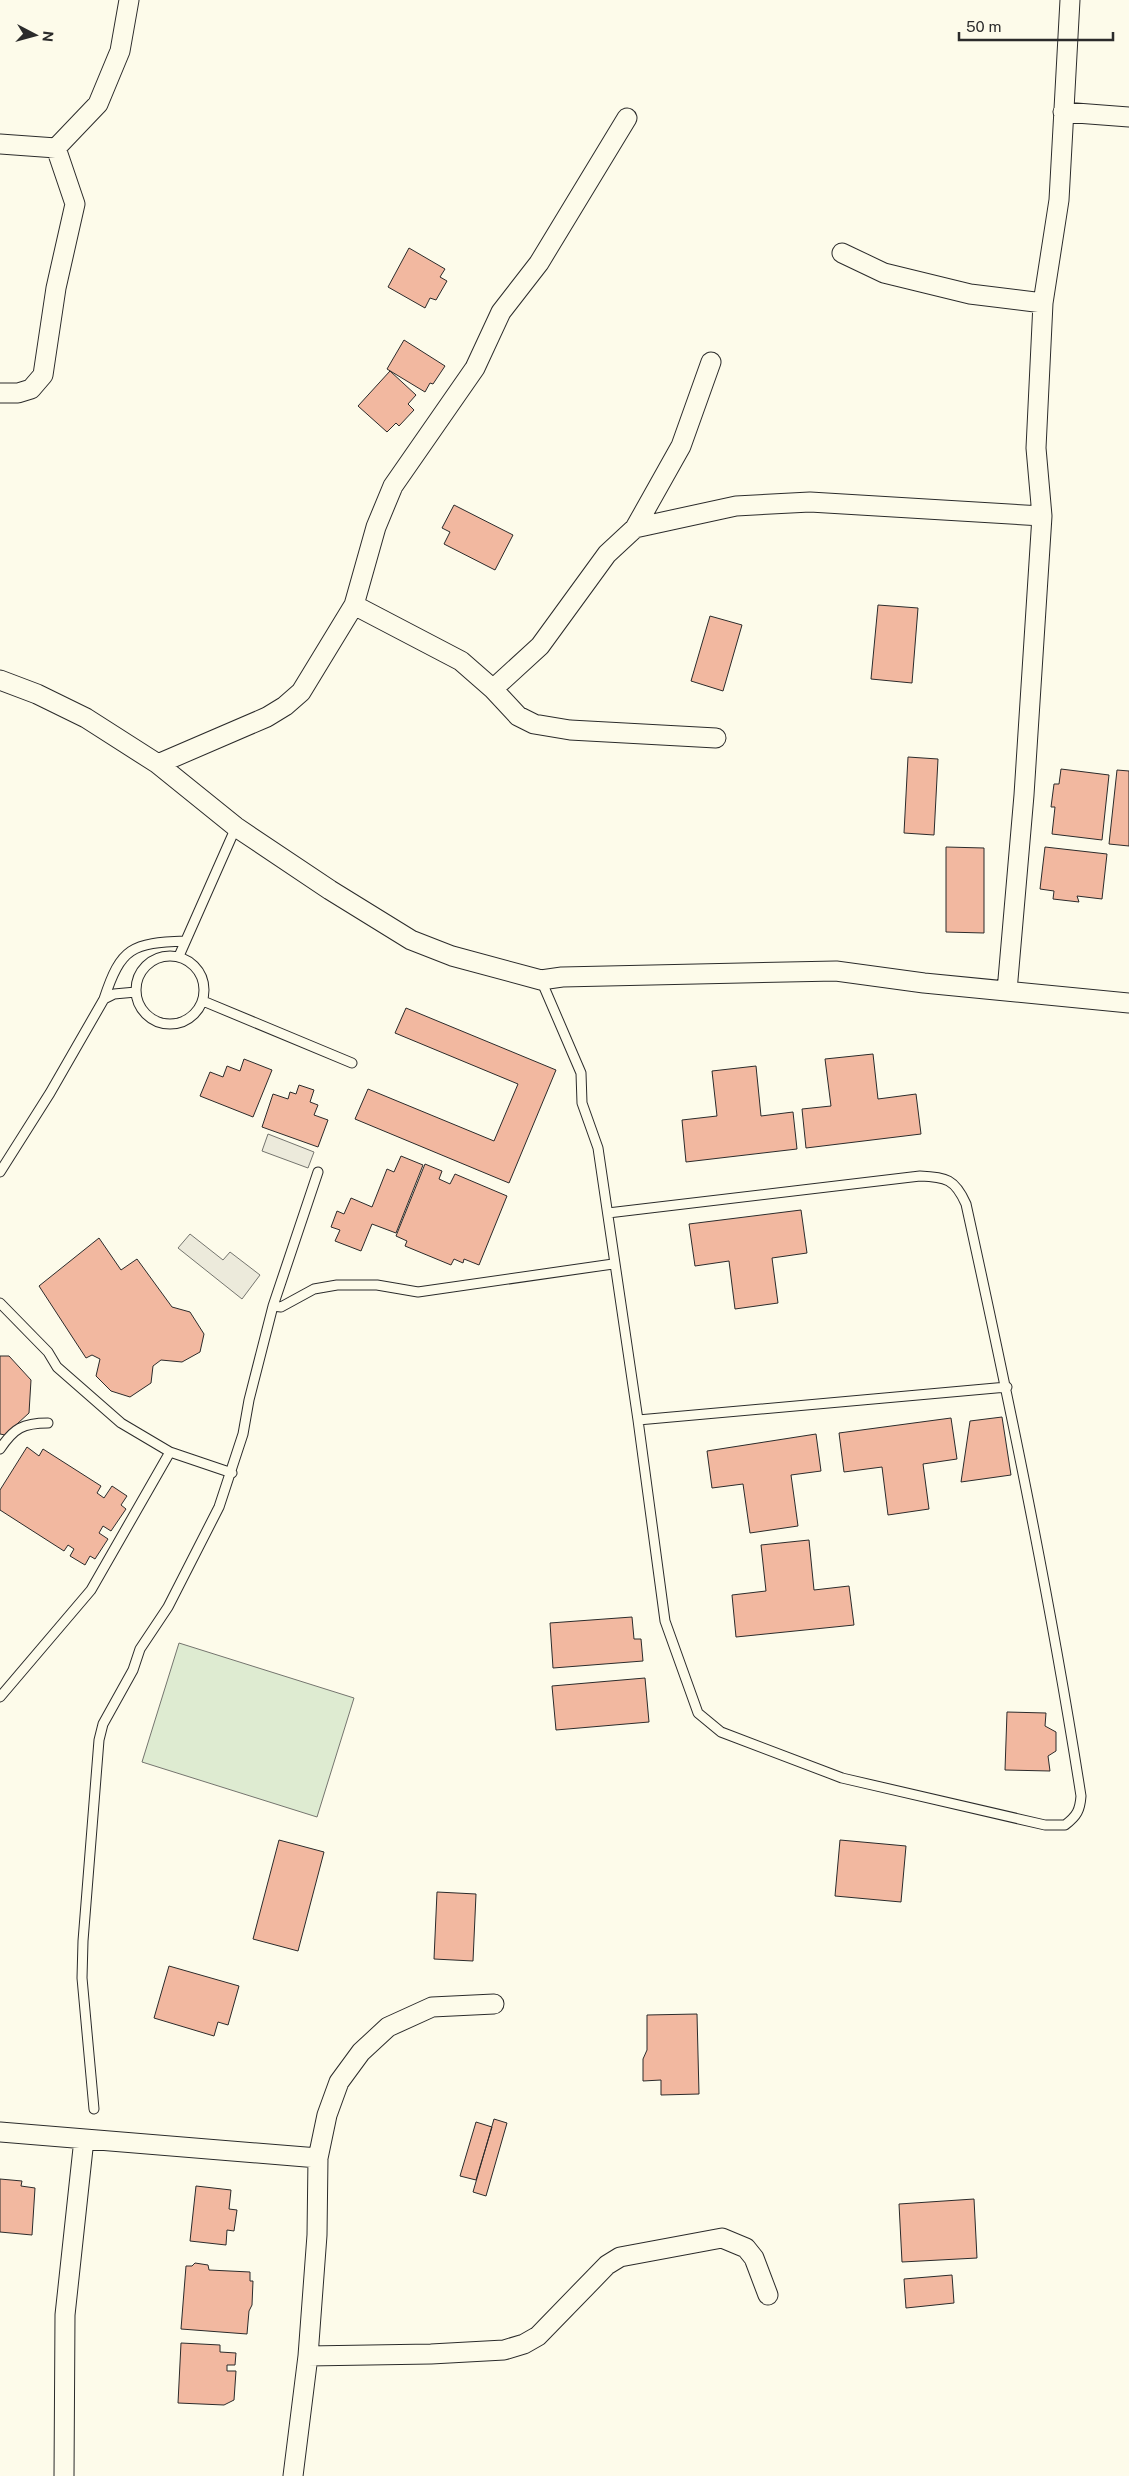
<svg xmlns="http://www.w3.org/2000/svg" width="1129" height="2476" viewBox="0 0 1129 2476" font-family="'Public Sans',sans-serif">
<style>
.green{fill:#deebd1;stroke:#74746e}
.parking{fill:#eceadb;stroke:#74746e}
.building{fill:#f2b8a0;stroke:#2b2b2b}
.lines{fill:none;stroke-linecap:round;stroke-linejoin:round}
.service-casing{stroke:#2b2b2b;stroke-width:11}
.minor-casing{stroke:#2b2b2b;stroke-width:21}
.service{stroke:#fdfbea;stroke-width:9}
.minor{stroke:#fdfbea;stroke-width:19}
</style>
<rect width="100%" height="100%" fill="#fdfbea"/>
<path class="green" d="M179 1643 354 1698 317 1817 142 1762Z"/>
<path class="parking" d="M268 1134 314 1152 308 1168 262 1151Z
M190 1234 223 1260 230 1252 260 1275 242 1299 178 1248Z"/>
<path class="building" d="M409 248 445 269 440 277 447 281 436 300 430 298 425 308 388 287Z
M404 340 445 366 433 384 430 383 425 392 387 369Z
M390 371 416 395 408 404 414 410 399 426 396 423 387 432 358 406Z
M454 505 513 535 495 570 444 544 450 532 442 528Z
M878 605 918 608 912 683 871 679Z
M710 616 742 625 723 691 691 681Z
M908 757 938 759 934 835 904 833Z
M1061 769 1109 775 1102 840 1052 834 1055 807H1051L1054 784H1059Z
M1117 770 1129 771V846L1109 844Z
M946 847 984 848V933L946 932Z
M1045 847 1107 854 1102 899 1077 896 1079 902 1053 899 1054 891 1040 889Z
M406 1008 556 1070 509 1183 355 1119 368 1089 494 1141 518 1084 395 1033Z
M873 1054 878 1099 916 1094 921 1134 806 1148 802 1109 831 1106 825 1059Z
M244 1059 272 1070 253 1117 200 1096 210 1072 223 1077 227 1066 240 1071Z
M756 1066 761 1116 793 1112 797 1149 686 1162 682 1120 717 1116 712 1071Z
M299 1085 314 1090 310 1102 318 1105 314 1115 328 1120 318 1147 262 1127 273 1094 288 1099 290 1092 296 1094Z
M401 1156 423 1165 396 1233 372 1224 361 1251 335 1241 340 1230 331 1227 337 1211 344 1214 351 1198 372 1207 387 1169 394 1172Z
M425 1164 442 1171 439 1179 450 1184 455 1174 507 1196 479 1265 464 1259 463 1263 454 1259 451 1265 405 1246 407 1241 396 1236Z
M801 1210 807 1253 772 1258 778 1303 735 1309 729 1261 695 1266 689 1224Z
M99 1238 121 1270 137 1259 172 1307 190 1312 204 1334 200 1352 182 1362 161 1360 153 1366 151 1383 130 1397 111 1391 96 1376 100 1359 92 1355 86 1358 39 1286Z
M0 1356H9L31 1380 29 1413 5 1435 0 1434Z
M1002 1417 1011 1475 961 1482 970 1421Z
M951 1418 957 1459 923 1464 929 1509 888 1515 882 1467 844 1472 839 1433Z
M816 1434 821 1471 791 1475 798 1526 750 1533 743 1484 712 1488 707 1451Z
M27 1447 39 1456 43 1449 101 1486 97 1493 104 1498 112 1486 127 1496 121 1505 126 1509 111 1531 103 1526 99 1533 108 1539 95 1559 90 1556 85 1565 70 1556 74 1549 68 1545 64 1551 0 1510V1490Z
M809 1540 814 1590 849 1586 854 1625 736 1637 732 1595 766 1591 761 1545Z
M632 1617 634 1639H641L643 1661 553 1668 550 1623Z
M645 1678 649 1722 556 1730 552 1686Z
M1007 1712 1046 1713 1045 1726 1056 1732V1751L1048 1756 1050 1771 1005 1770Z
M279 1840 324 1852 298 1951 253 1939Z
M840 1840 906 1846 901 1902 835 1896Z
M437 1892 476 1894 473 1961 434 1959Z
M169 1966 239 1986 228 2025 218 2022 214 2036 154 2018Z
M697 2014 699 2094 661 2095V2080L643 2081V2059L647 2050V2015Z
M494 2119 507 2123 486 2196 473 2192Z
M476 2122 492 2127 476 2180 460 2176Z
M0 2179 22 2181 21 2186 35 2188 32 2235 0 2232Z
M196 2186 231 2190 229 2209 237 2210 234 2231 227 2230 226 2245 190 2241Z
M974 2199 977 2258 902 2262 899 2204Z
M195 2263 208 2265 209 2270 250 2272V2281H253L252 2305 249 2311 247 2334 181 2329 186 2266H192Z
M952 2275 954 2303 906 2308 904 2279Z
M181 2343 220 2345V2352L236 2353 235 2365H227V2371H236L234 2400 224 2405 178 2403Z"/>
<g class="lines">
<defs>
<path id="service" d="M136 990a34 34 0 1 1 68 0a34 34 0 1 1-68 0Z
M179 956 236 827
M541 980 581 1073 582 1103 598 1148 638 1420 665 1621 698 1713 721 1732 842 1778 1045 1825H1065C1077 1816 1080 1810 1081 1796 1050 1597 1009 1400 966 1204 955 1179 946 1177 920 1176L608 1213
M104 999C121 947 132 943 185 941
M203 1001 352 1063
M0 1172 50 1093 104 999 114 994 136 992
M0 1303 48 1352 57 1367 121 1423 170 1452 232 1473
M273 1306 281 1307 314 1289 337 1285H377L418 1292 613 1264
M638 1420 1007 1387
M0 1449C14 1428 23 1423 48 1423
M0 1697 91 1590 170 1452
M94 2109 82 1978 83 1941 99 1740 103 1724 133 1670 140 1649 168 1607 219 1507 243 1434 249 1400 273 1306 318 1172"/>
<path id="minor" d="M1063 112 1129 117
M0 144 56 148
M842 253 884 273 970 294 1043 303
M0 393H18L31 389 43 375 56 288 75 204 56 148 98 104 120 51 129 0
M635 528 681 446 711 362
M354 605 461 661 493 689 518 716 534 724 570 730 716 738
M0 680 37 694 86 718 158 764 236 827 330 890 411 940 452 956 541 980 562 977 836 971 924 983 1129 1003
M493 689 540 646 607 554 635 528 736 506 810 502 1042 516
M158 764 267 717 285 706 301 692 354 605 376 527 393 486 475 368 501 312 539 263 627 118
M1007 991 1024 795 1042 516 1036 448 1043 303 1059 200 1070 0
M0 2132 318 2158
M308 2356 431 2354 504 2350 524 2344 538 2336 607 2265 620 2257 722 2238 746 2248 754 2258 768 2295
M64 2476 65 2315 84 2139
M293 2476 308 2356 317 2235 318 2158 327 2115 339 2082 361 2052 388 2027 432 2007 494 2004"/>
</defs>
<use href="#service" class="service-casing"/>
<use href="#minor" class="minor-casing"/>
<use href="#service" class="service"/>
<use href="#minor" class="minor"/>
</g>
<g transform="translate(35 35) rotate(96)" stroke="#fdfbea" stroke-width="4" paint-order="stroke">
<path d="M0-4L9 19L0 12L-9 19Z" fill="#2b2b2b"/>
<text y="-8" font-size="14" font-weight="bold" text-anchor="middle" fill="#2b2b2b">N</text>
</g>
<path d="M959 32v8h154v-8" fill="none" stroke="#2b2b2b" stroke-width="2.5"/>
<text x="966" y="32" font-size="15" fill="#2b2b2b" stroke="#fdfbea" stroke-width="4" paint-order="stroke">50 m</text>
</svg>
